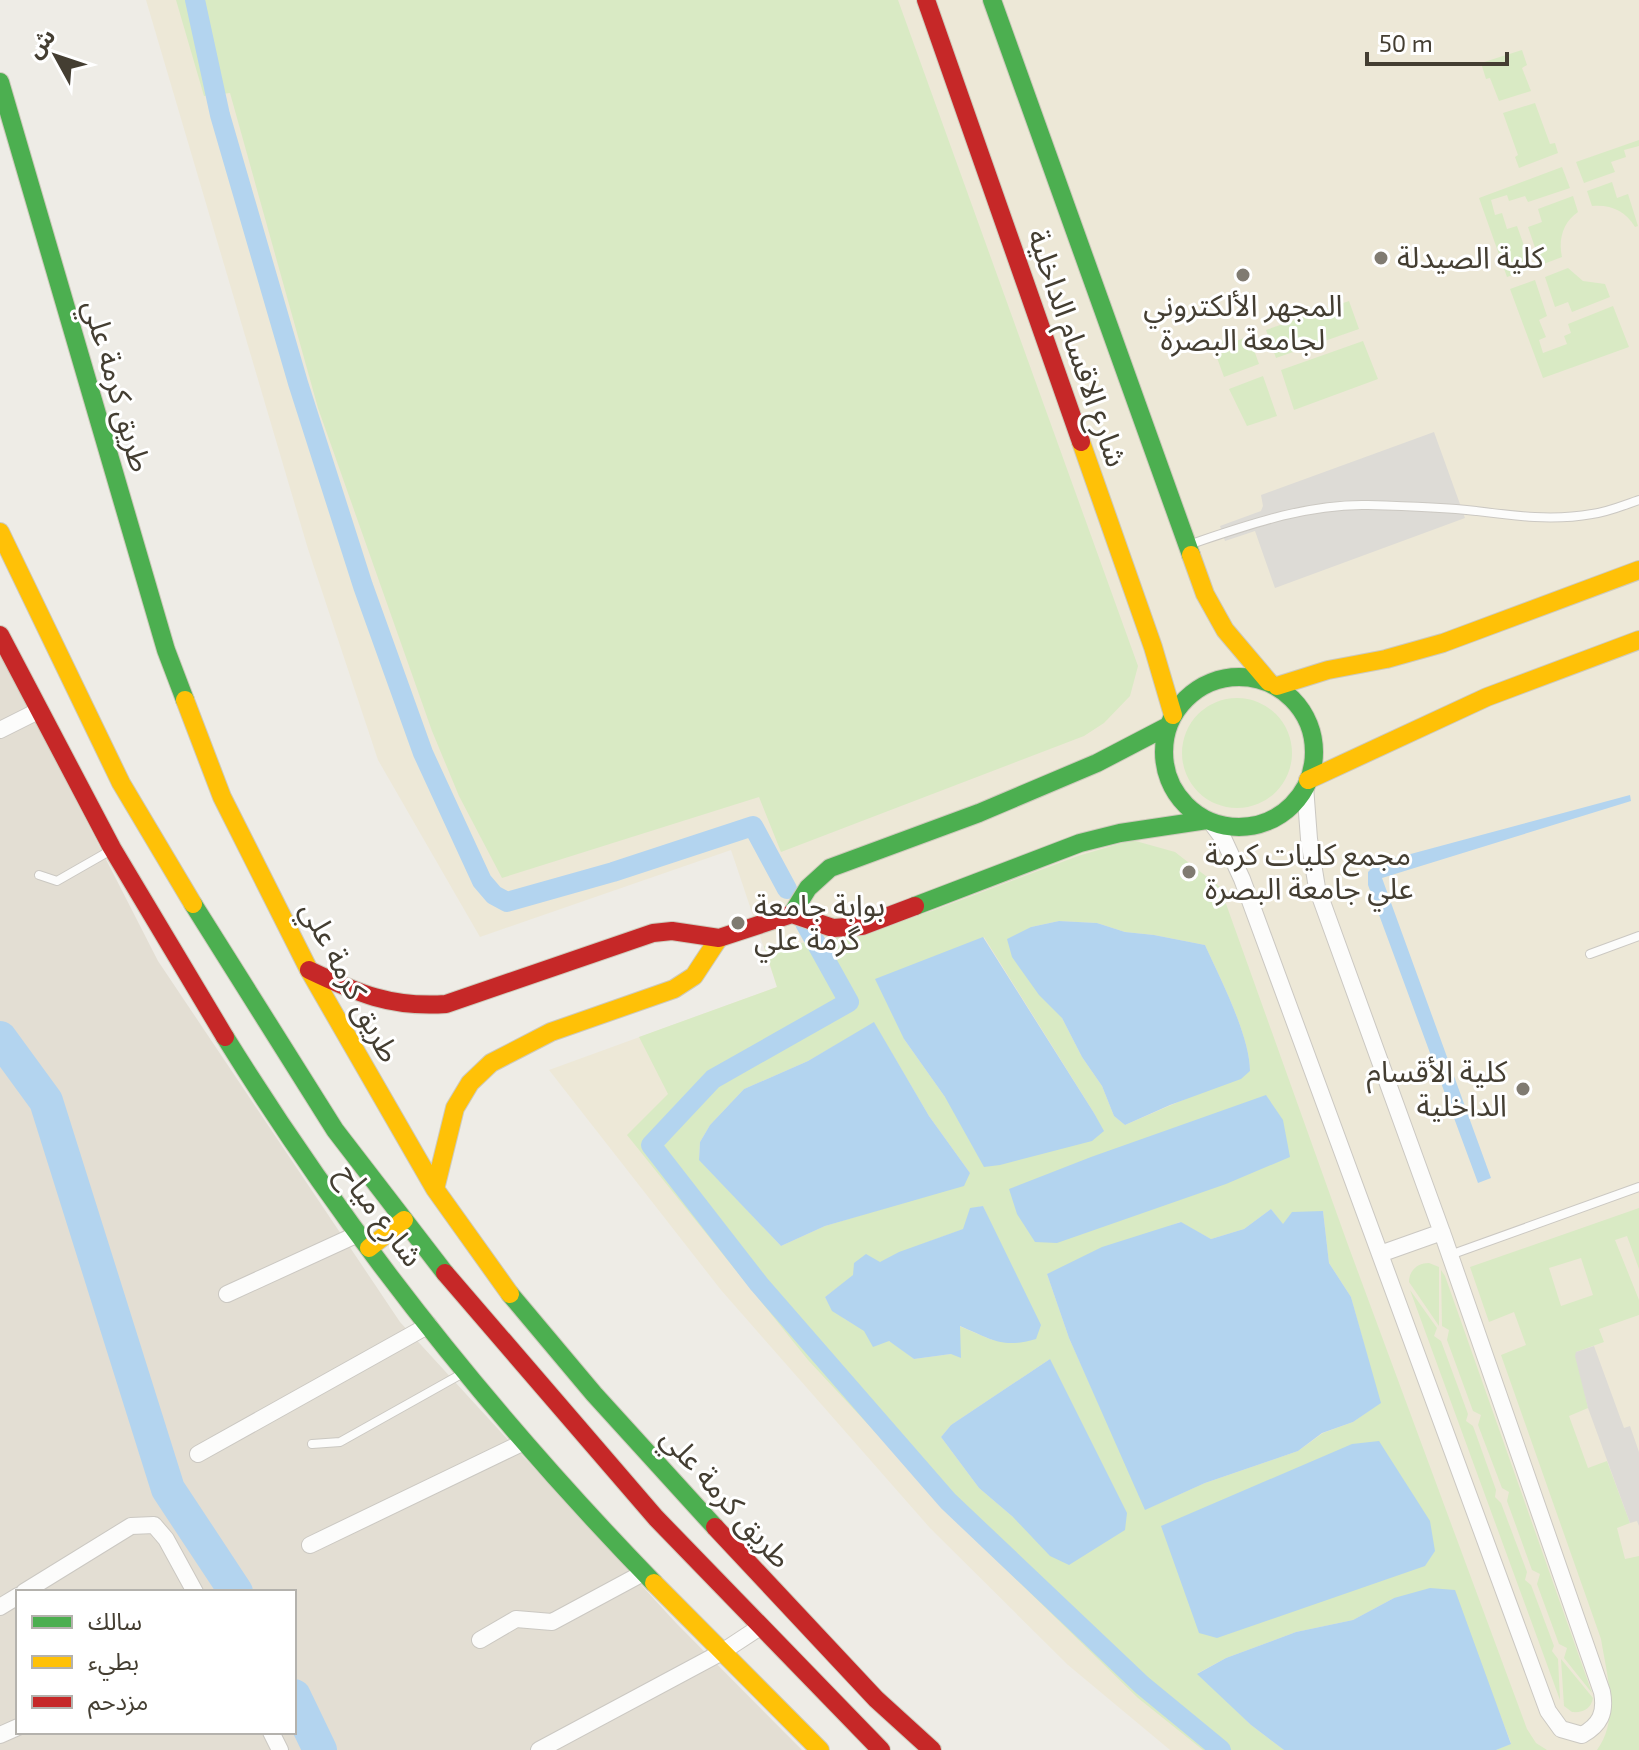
<svg xmlns="http://www.w3.org/2000/svg" width="1639" height="1750" viewBox="0 0 1639 1750" font-family="'Exo 2','Noto Sans Arabic',sans-serif">
<style>
.residential{fill:#e3ded3;fill-rule:evenodd}
.education{fill:#ede8d7}
.green{fill:#d9eac4;fill-rule:evenodd}
.parking{fill:#dddbd6}
.water{fill:#b3d4ef}
.lines{fill:none;stroke-linecap:round;stroke-linejoin:round}
.canal{stroke:#b3d4ef;stroke-width:20}
.river{stroke:#b3d4ef;stroke-width:34}
.lane-casing{stroke:#cbc8c2;stroke-width:10}
.street-casing{stroke:#cbc8c2;stroke-width:18}
.fast-casing{stroke:#cecabc;stroke-width:20}
.slow-casing{stroke:#cecabc;stroke-width:20}
.jam-casing{stroke:#cecabc;stroke-width:20}
.lane{stroke:#fcfcfb;stroke-width:8}
.street{stroke:#fcfcfb;stroke-width:16}
.fast{stroke:#4caf50;stroke-width:18}
.slow{stroke:#ffc107;stroke-width:18}
.jam{stroke:#c62828;stroke-width:18}
.poi-dot{fill:#807b71;stroke:#fff;stroke-width:3}
.labels{text-anchor:middle;stroke-width:6;stroke-linejoin:round;paint-order:stroke}
.poi-label{font-size:30px;fill:#443e32;stroke:#fff;text-anchor:start}
.street-label{font-size:30px;fill:#443e32;stroke:#fff}
</style>
<rect width="100%" height="100%" fill="#eeece6"/>
<path class="residential" d="M0 652 158 961 400 1322 676 1623 802 1750H0ZM18 1592H294V1732H18Z"/>
<path class="education" d="M146 0H1639V1750H1170L1068 1665 930 1528 721 1290 549 1070 777 987 731 850 480 937 378 760 308 549Z"/>
<path class="green" d="M176 0H898L1138 666 1130 696 1104 723 1084 736 781 852 759 797 502 878 459 796 432 731 318 408 230 93 204 96Z
M1522 50 1527 65 1522 68 1531 91 1499 101 1490 78 1486 79 1481 63Z
M1535 103 1550 144 1555 143 1558 153 1519 168 1515 157 1518 155 1503 113Z
M1639 140V146L1624 150 1626 157 1611 162 1615 172 1584 183 1576 162Z
M1562 167 1570 188 1528 202 1525 196 1509 201 1507 195 1491 200 1495 215 1502 213 1507 229 1517 226 1532 268 1507 277 1479 198Z
M1612 182 1617 198 1628 194 1638 226 1635 227C1626 211 1610 204 1592 206L1587 191Z
M1573 196 1578 212C1563 222 1558 240 1562 257L1541 265 1528 227 1542 222 1538 209Z
M1568 268 1583 281 1605 284 1610 297 1572 312 1568 302 1555 307 1545 277Z
M1535 280 1547 316 1539 320 1546 337 1539 340 1543 353 1567 344 1564 336 1571 333 1568 324 1613 306 1629 347 1543 378 1510 289Z
M1349 301 1359 329 1276 358 1266 330Z
M1249 336 1259 364 1224 377 1212 344 1228 338 1231 343Z
M1363 341 1378 379 1294 410 1281 370Z
M1263 376 1277 416 1247 426 1229 389Z
M1182 753a55 55 0 1 1 110 0a55 55 0 1 1-110 0Z
M1132 840 1175 852 1220 887 1348 1245 1527 1729 1536 1743 1547 1750H1496L1511 1743 1488 1683 1394 1598 1353 1620 1296 1632 1226 1658 1198 1673 1251 1725 1284 1750H1203L1138 1698 973 1537 808 1360 627 1135 668 1094 639 1037 777 987 764 946 824 941 932 911 1078 856ZM1059 921 1097 923 1125 932 1154 935 1205 945C1220 978 1250 1036 1250 1071L1125 1125 1114 1116 1102 1086 1082 1057 1062 1018 1031 927ZM984 937 1094 1113 1103 1131 945 1097 904 1039ZM874 1023 929 1116 970 1173 885 1208 825 1226 781 1246 699 1159 700 1142 710 1125 744 1089 808 1061ZM983 1206 994 1231 992 1340 959 1326 951 1354 914 1359C906 1353 897 1345 887 1340 864 1328 838 1322 825 1297 867 1264 913 1247 964 1229L970 1209ZM1271 1209 1283 1225 1323 1211 1329 1263 1351 1297 1380 1403 1353 1422 1323 1433 1298 1451 1205 1483 1146 1509 1069 1338 1047 1274 1180 1222 1211 1239 1244 1229ZM1050 1359 1013 1517 979 1488 941 1437 951 1425Z
M1639 1208V1269L1627 1236 1615 1240 1639 1300V1315L1599 1329 1604 1342 1576 1352 1588 1408 1569 1416 1588 1468 1607 1461 1630 1523 1617 1528 1625 1559 1639 1556V1750H1597C1620 1718 1607 1676 1601 1639L1501 1355 1526 1345 1514 1312 1489 1322 1470 1267ZM1581 1258 1593 1295 1561 1306 1549 1268Z
M1429 1263 1439 1267V1326L1409 1282C1409 1270 1418 1263 1429 1263Z
M1441 1270 1445 1276 1592 1693 1564 1658 1567 1648 1559 1644 1537 1584 1540 1574 1532 1570 1507 1501 1509 1492 1502 1488 1478 1425 1481 1415 1473 1411 1447 1340 1449 1330 1442 1326Z
M1410 1290 1437 1328 1434 1336 1441 1341 1468 1414 1466 1421 1473 1426 1496 1490 1495 1497 1501 1503 1527 1572 1525 1580 1531 1585 1554 1646 1552 1651 1558 1659 1560 1700Z
M1561 1659 1593 1698C1591 1709 1583 1713 1572 1712L1564 1706Z"/>
<path class="parking" d="M1434 432 1465 518 1275 588 1255 531 1225 541 1220 526 1261 511 1263 506 1261 495Z
M1594 1346 1624 1428 1630 1426 1639 1452V1526L1637 1521 1630 1523 1588 1408 1575 1356 1576 1352Z"/>
<path class="water" d="M1630 795 1631 801 1382 878 1491 1178 1478 1183 1368 885V872L1375 865 1392 859Z
M1059 921 1097 923 1125 932 1154 935 1205 945C1220 978 1250 1036 1250 1071L1241 1079 1170 1105 1125 1125 1114 1116 1102 1086 1082 1057 1062 1018 1039 995 1012 957 1007 939 1031 927Z
M983 937 1094 1113 1104 1131 1092 1141 1000 1165 984 1167 945 1097 904 1039 875 979Z
M874 1022 929 1116 970 1173 964 1186 825 1226 781 1246 699 1160 700 1142 710 1125 744 1089 808 1061Z
M1266 1095 1283 1120 1290 1157 1226 1184 1057 1243 1035 1242 1017 1214 1009 1189 1091 1157Z
M983 1206 1041 1325 1036 1339C1002 1349 991 1339 960 1326L961 1358 951 1354 914 1359 889 1341 873 1347 864 1331 832 1311 825 1297 853 1275 854 1263 866 1254 880 1262 899 1252 963 1229 970 1208Z
M1271 1209 1283 1224 1292 1212 1323 1211 1329 1263 1351 1297 1381 1403 1353 1422 1322 1433 1298 1451 1205 1483 1145 1510 1069 1338 1047 1274 1102 1247 1181 1222 1211 1239 1244 1229Z
M1050 1359 1127 1513 1125 1530 1069 1565 1050 1556 1013 1517 979 1488 941 1437 951 1425Z
M1379 1441 1430 1521 1435 1551 1425 1566 1217 1638 1199 1633 1161 1526 1352 1444Z
M1430 1588 1455 1590 1511 1744 1496 1750H1284L1251 1725 1197 1674 1226 1658 1296 1632 1353 1620 1394 1598Z"/>
<g class="lines">
<path class="canal" d="M195 0 220 115 298 383 363 586 423 753 482 881 494 895 507 902 613 872 753 826 787 889
M805 923 849 1002 713 1079 651 1145 759 1284 948 1501 1142 1685 1221 1750"/>
<path class="river" d="M0 1038 46 1101 168 1489 236 1592
M294 1696 320 1750"/>
<defs>
<path id="lane" d="M1188 545C1245 526 1305 504 1366 505 1402 506 1440 507 1476 511 1515 516 1553 521 1592 514 1608 512 1624 505 1639 500
M39 875 57 881 113 849
M1590 954 1639 936
M1450 1255 1639 1187
M312 1444 340 1442 465 1372"/>
<path id="street" d="M0 730 38 711
M1210 821 1224 840 1242 879 1548 1711 1561 1729 1582 1735C1600 1725 1606 1713 1602 1692L1444 1238 1317 888 1309 839 1305 786
M1380 1254 1442 1232
M227 1294 358 1234
M198 1454 429 1325
M310 1545 524 1442
M24 1592 131 1526 154 1525 166 1539 195 1592
M0 1607 18 1596
M480 1640 516 1619 552 1622 643 1573
M271 1732 280 1750
M0 1735 18 1727
M539 1750 722 1652 760 1627"/>
<path id="fast" d="M992 0 1191 555
M0 82 166 650 185 700
M1164 752a75 75 0 1 1 150 0a75 75 0 1 1-150 0Z
M193 904 335 1130 445 1273
M915 906 1080 843 1120 833 1207 820
M792 914 808 888 830 868 979 813 1097 763 1168 726
M225 1037C347 1234 493 1417 654 1583
M510 1294 594 1394 715 1527"/>
<path id="slow" d="M1081 442 1153 647 1173 715
M0 532 121 783 193 904
M1191 555 1205 594 1225 630 1269 682
M1277 686 1328 670 1386 659 1443 643 1639 570
M185 700 222 797 309 970 435 1189 510 1294
M1308 780 1487 697 1639 640
M435 1189 455 1108 470 1083 491 1063 551 1032 674 989 694 976 719 938
M369 1248 404 1220
M654 1583 820 1750"/>
<path id="jam" d="M926 0 1081 442
M0 635 112 848 225 1037
M309 970C357 993 391 1008 446 1004L653 933 672 931 719 938 792 914 833 928 862 926 915 906
M445 1273 656 1518 881 1750
M715 1527 876 1699 932 1750"/>
</defs>
<use href="#lane" class="lane-casing"/>
<use href="#street" class="street-casing"/>
<use href="#fast" class="fast-casing"/>
<use href="#slow" class="slow-casing"/>
<use href="#jam" class="jam-casing"/>
<use href="#lane" class="lane"/>
<use href="#street" class="street"/>
<use href="#fast" class="fast"/>
<use href="#slow" class="slow"/>
<use href="#jam" class="jam"/>
</g>
<g class="poi-dot">
<circle cx="1381" cy="258" r="8"/>
<circle cx="1243" cy="275" r="8"/>
<circle cx="1189" cy="872" r="8"/>
<circle cx="738" cy="923" r="8"/>
<circle cx="1523" cy="1089" r="8"/>
</g>
<g class="labels">
<g class="poi-label">
<text x="1397" y="268">كلية الصيدلة</text>
<text x="1243" y="316" text-anchor="middle">المجهر الألكتروني<tspan x="1243" dy="34">لجامعة البصرة</tspan></text>
<text x="1205" y="865">مجمع كليات كرمة<tspan x="1205" dy="34">علي جامعة البصرة</tspan></text>
<text x="754" y="916">بوابة جامعة<tspan x="754" dy="34">گرمة علي</tspan></text>
<text x="1507" y="1082" text-anchor="end">كلية الأقسام<tspan x="1507" dy="34">الداخلية</tspan></text>
</g>
<g class="street-label">
<text transform="translate(1077 348) rotate(71)" y="10">شارع الاقسام الداخلية</text>
<text transform="translate(117 386) rotate(74)" y="10">طريق كرمة علي</text>
<text transform="translate(350 982) rotate(62)" y="10">طريق كرمة علي</text>
<text transform="translate(380 1215) rotate(53)" y="10">شارع مياح</text>
<text transform="translate(726 1498) rotate(48)" y="10">طريق كرمة علي</text>
</g>
</g>
<rect x="16" y="1590" width="280" height="144" fill="#ffffff" stroke="#b4b2ad" stroke-width="2"/>
<rect x="32" y="1616" width="40" height="12" fill="#4caf50" stroke="#b4b2ad" stroke-width="2"/>
<text x="88" y="1630" font-size="24" fill="#443e32">سالك</text>
<rect x="32" y="1656" width="40" height="12" fill="#ffc107" stroke="#b4b2ad" stroke-width="2"/>
<text x="88" y="1670" font-size="24" fill="#443e32">بطيء</text>
<rect x="32" y="1696" width="40" height="12" fill="#c62828" stroke="#b4b2ad" stroke-width="2"/>
<text x="88" y="1710" font-size="24" fill="#443e32">مزدحم</text>
<g transform="translate(56 56) rotate(310)" stroke="#ffffff" stroke-width="6" paint-order="stroke">
<path d="M0-6L14 30L0 20L-14 30Z" fill="#443e32"/>
<text y="-12" font-size="22" font-weight="bold" text-anchor="middle" fill="#443e32">ش</text>
</g>
<path d="M1367 52v12h140v-12" fill="none" stroke="#443e32" stroke-width="4"/>
<text x="1379" y="52" font-size="24" fill="#443e32" stroke="#ffffff" stroke-width="6" paint-order="stroke">50 m</text>
</svg>
